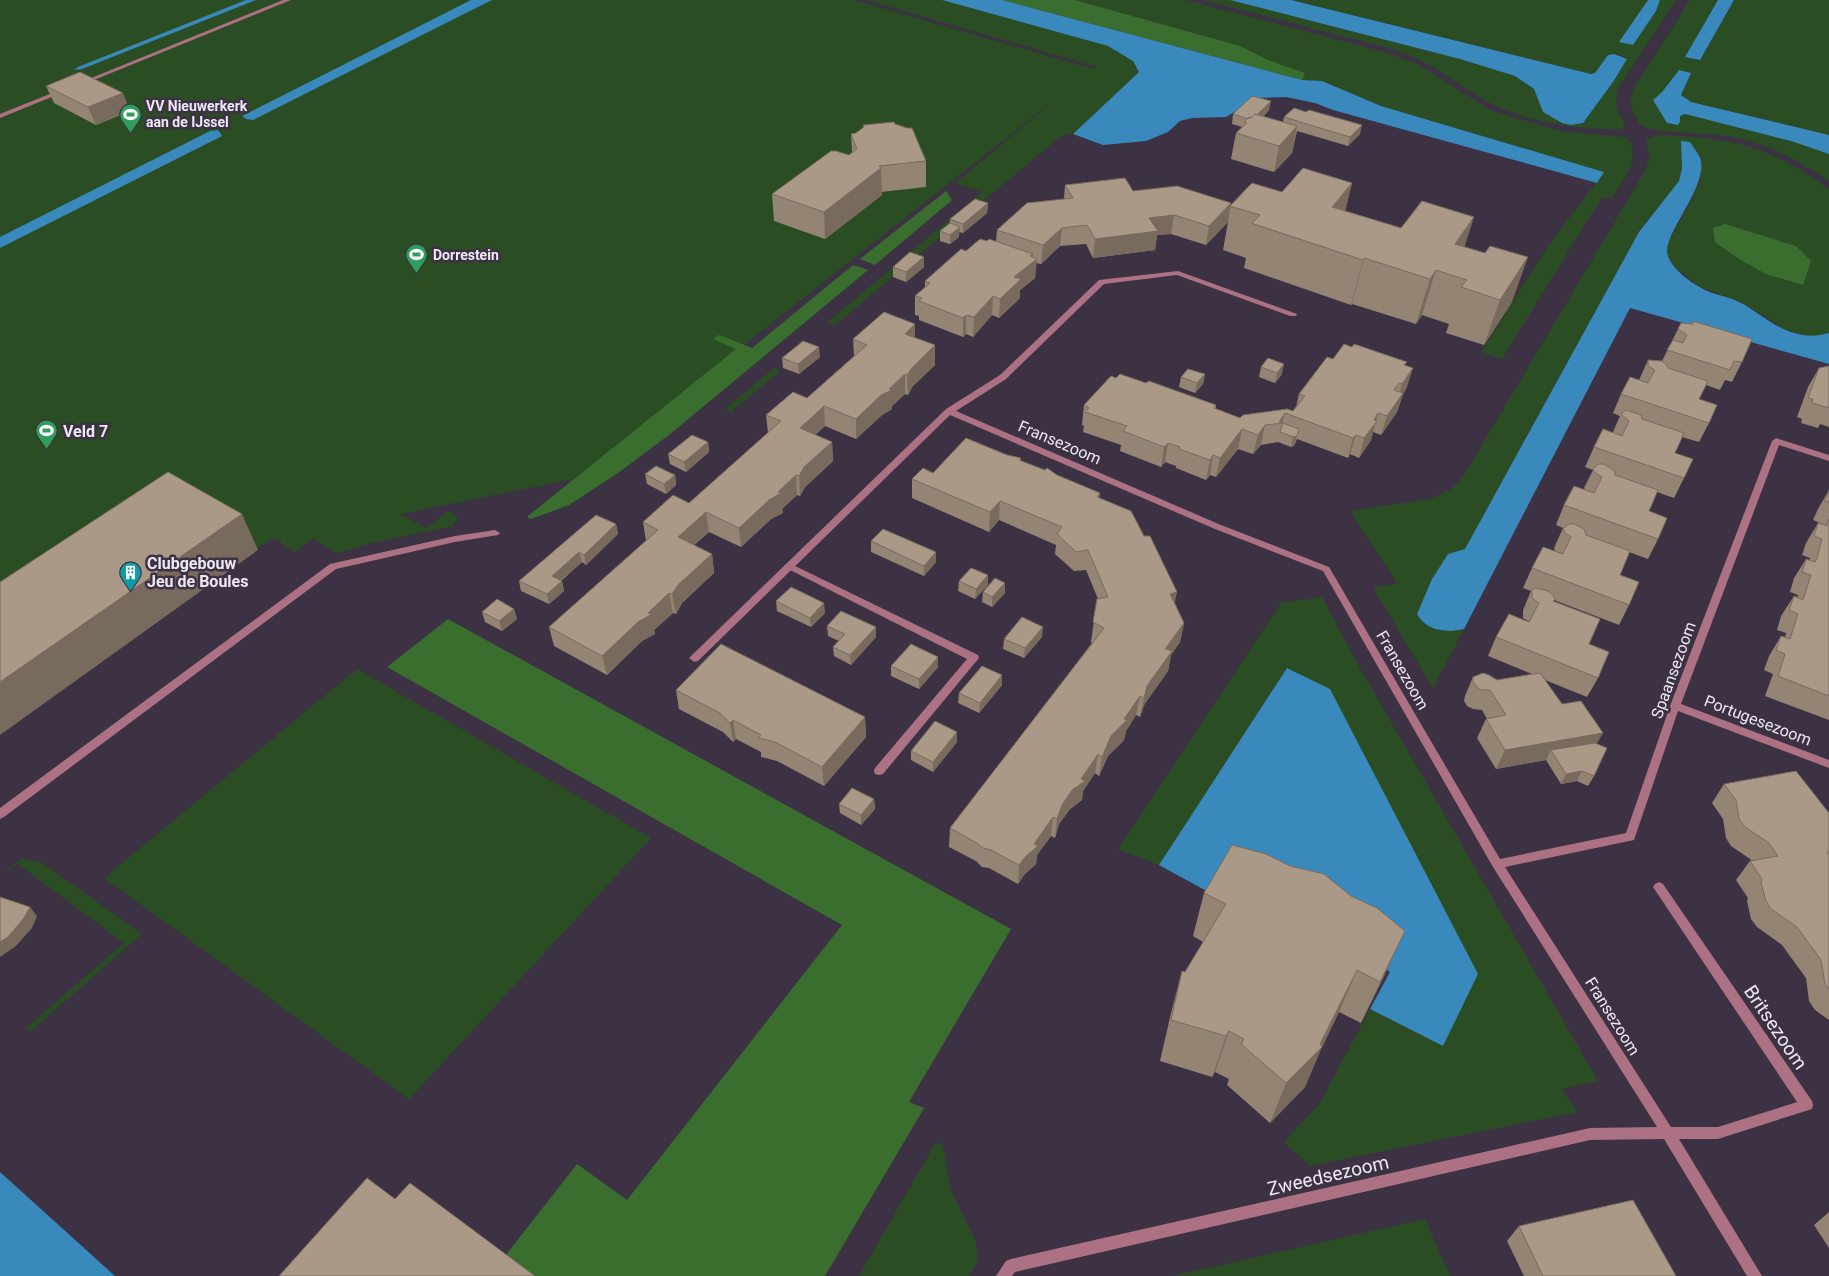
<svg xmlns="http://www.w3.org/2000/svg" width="1829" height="1276" viewBox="0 0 1829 1276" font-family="Roboto,sans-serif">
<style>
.green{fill:#2b4d23}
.forest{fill:#3a6e2f}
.water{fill:#3989bc}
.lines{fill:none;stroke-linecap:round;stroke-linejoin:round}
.lane{fill:#ac7182;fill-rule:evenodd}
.street{fill:#ac7182;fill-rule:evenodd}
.wall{fill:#938474}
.shaded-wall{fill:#786b5e}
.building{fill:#ab9987;stroke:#786b5e}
.labels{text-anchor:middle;stroke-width:5;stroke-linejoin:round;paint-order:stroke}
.far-poi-label{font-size:14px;font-weight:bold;fill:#efe8f4;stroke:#3c3244;text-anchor:start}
.poi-label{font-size:16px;font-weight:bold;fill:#efe8f4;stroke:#3c3244;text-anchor:start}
.street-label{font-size:16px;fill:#efe8f4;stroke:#3c3244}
.near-street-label{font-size:19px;fill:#efe8f4;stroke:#3c3244}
</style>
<rect width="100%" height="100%" fill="#3c3244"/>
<path class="green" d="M0 0H854L1094 69 1097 67 866 0H942L1108 46 1133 61 1139 72 1073 134 1060 137 835 325 828 322 982 192 955 183 1067 90 574 479 400 514 426 528 447 512H451L458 517 453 526 372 543 337 553 312 539 295 552 279 542 282 538 268 541 0 732Z
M1075 0H1186L1388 53 1420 65 1490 110 1559 131 1625 137 1631 143C1637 166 1623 180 1611 199L1602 197 1502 359 1481 352 1548 246 1604 172 1381 106 1322 81 1302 80 1304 73 1268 60 1240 46Z
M1204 0H1230L1460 59 1515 76 1534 89 1543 112 1613 82 1627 58 1614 54 1608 55 1595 73 1591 74 1291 0H1648L1620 42 1632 45 1656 11 1660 0H1676L1619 87C1613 103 1618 112 1625 125L1622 129C1570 129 1524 123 1479 97 1457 84 1437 67 1414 57 1387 46 1358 40 1329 33 1288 22 1246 11 1204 0Z
M1690 0H1718L1686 56 1700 60 1734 0H1829V135L1691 102 1681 95 1691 73 1679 70 1662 92 1653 100 1667 123 1671 125 1680 115 1685 114 1791 141 1829 154V181C1795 158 1761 140 1720 135 1700 132 1656 134 1640 125 1633 112 1628 105 1633 90Z
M1658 135C1727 137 1773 146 1829 189V333L1818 336H1808L1783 329 1768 318 1740 302 1698 286 1675 267 1667 254 1668 241 1689 205 1701 179V160L1681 142 1682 168 1679 181 1639 232 1465 549 1448 554 1432 579 1417 614C1426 631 1446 633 1464 629L1433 688 1373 588 1397 583 1350 511 1430 499 1450 490 1463 477 1645 171 1650 157 1646 140Z
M774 368 780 371 731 412 725 409Z
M1322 597 1357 663 1598 1081 1561 1089 1577 1112 1310 1166 1284 1142 1320 1103 1370 1009 1443 1046 1330 690 1287 668 1159 865 1118 849 1281 603Z
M357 669 651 838 409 1099 104 878Z
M21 859 41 862 142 934 31 1031 26 1028 124 943 18 864 0 876Z
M936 1142 943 1145 950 1188 976 1242 978 1260 969 1276H859Z
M1425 1219 1450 1276H1173Z"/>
<path class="forest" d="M1002 0H1075L1240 46 1268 60 1305 73 1302 80Z
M946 191 952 200 875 265 860 259Z
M1725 224 1796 246 1811 261 1803 285 1766 274 1739 259 1715 242 1713 228Z
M853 265 868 270 669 435 618 473 569 505 531 519 528 518V516L736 349 713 339 719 335 752 348Z
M448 619 1011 929 909 1102 924 1108 825 1276H524L502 1260 577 1164 627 1200 842 925 387 667Z"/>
<path class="water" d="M246 0H256L82 69 74 70 78 67Z
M471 0H492L253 120 246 119 242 116Z
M942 0H1002L1302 80 1322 81 1381 106 1604 172 1597 183 1333 110 1315 103 1286 97 1257 98 1226 117 1192 118 1180 121 1168 132 1146 141 1103 145 1073 134 1139 72 1133 61 1108 46Z
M1230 0H1291L1591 74 1595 73 1608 55 1614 54 1627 59 1613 82 1583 123 1571 125 1562 123 1543 112 1534 89 1515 76 1460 59Z
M1648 0H1660L1656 11 1633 45 1619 42Z
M1718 0H1734L1700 60 1685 57Z
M1679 70 1691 73 1681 95 1691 102 1829 135V154L1791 141 1685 114 1680 116V122L1678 125 1667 123 1653 100 1662 92Z
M218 130 222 136 0 248V237L210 131Z
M1681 141 1690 142C1693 147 1700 155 1701 161 1706 191 1660 237 1668 256 1674 272 1695 286 1710 292 1721 296 1733 298 1743 304 1759 313 1777 329 1795 333 1807 337 1817 336 1829 333V364L1630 308 1464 629C1446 633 1426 631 1417 614L1432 579 1448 554 1465 549 1639 232 1679 181 1682 168Z
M1287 668 1330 689 1478 974 1443 1046 1370 1009 1390 972 1310 914 1212 894 1159 865Z
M0 1172 115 1276H0Z"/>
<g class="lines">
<path class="lane" d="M283 0H291L84 84 79 83Z
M62 89 65 91 64 92 0 118V114Z
M495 530 500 533 498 535 455 542 336 569 4 817 0 819V808L330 564 455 536Z
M789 563 978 655 979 658 883 774 879 775 875 774 874 771 875 768 967 659 786 568 784 566 786 564Z"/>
<path class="street" d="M1178 271 1297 314 1296 316H1290L1177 275 1104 284 1006 379 956 411 1221 525 1329 567 1500 859 1626 833 1670 706 1772 441 1776 438 1829 455V461L1779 445 1681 704 1829 760V768L1678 711 1634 840 1505 867 1671 1127H1718L1797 1102 1655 890 1653 887 1655 884 1659 882 1663 884 1812 1101 1813 1105 1812 1109 1718 1139H1679L1762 1276H1747L1664 1139 1590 1140 1015 1272 1012 1276H996L1006 1261 1011 1259 1590 1128 1657 1127 1493 867 1323 571 1215 529 950 415 698 661 694 662 689 658 946 409 1000 375 1099 280Z"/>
</g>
<path class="wall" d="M46 86 130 111 96 125 54 103Z
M1269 110 1263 117 1283 122 1284 117 1360 134 1348 146 1297 131 1292 153 1274 172 1231 159 1236 133 1242 127 1232 124 1233 114Z
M895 124 926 161V187L881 192 882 195 825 239 774 221 772 194 849 155 852 152 851 134 856 133 864 127 863 125Z
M1352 183 1345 211 1465 247 1512 302 1484 345 1446 333 1449 324 1422 315 1416 324 1352 304 1351 305 1244 268 1246 258 1223 250 1228 222 1206 245 1171 234 1157 235 1155 250 1093 258 1086 244 1060 246 1041 264 1036 263 1035 278 1020 290V298L999 318 992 315 973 337 966 334 963 337 919 320V316L915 315V296L925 287V281L966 251 987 241H996L997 230 1064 199 1065 185 1133 191 1231 203V205L1282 192Z
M988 203 987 213 963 233 959 232V237L950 244 940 241V231L950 224V219Z
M893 267H924L906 282 893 277Z
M1693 321 1742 362 1732 382 1725 380 1720 390 1706 385 1699 399 1709 423 1699 442 1682 437 1675 453 1684 478 1674 498 1657 492 1649 511 1658 539 1648 559 1629 552 1620 575 1629 605 1619 625 1554 600V601L1589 644 1598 678 1587 697 1545 680 1562 704 1597 744 1594 776 1588 786 1577 781 1561 784 1546 760 1496 769 1477 738 1486 719H1487L1482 710 1473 709 1467 706 1464 701 1465 696 1473 677 1497 680 1532 674 1488 656 1496 637 1528 621 1523 618V610L1531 591 1523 588 1532 568 1555 551 1554 548 1563 528 1556 525 1564 505 1585 489 1584 488 1593 470 1585 467 1594 447 1613 432 1620 416 1613 413 1621 394 1639 380 1648 360 1662 361 1681 323 1692 324Z
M915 338 935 345V365L912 387 908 395 905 394 892 406V409L882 415 856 439 825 426 815 435 832 442 833 461 805 487 800 496 797 495 782 509 783 513 771 519 741 547 709 532 694 545 712 554 714 573 682 603 676 614 673 613 654 630 655 634 642 641 607 675 554 646 549 627 646 541 643 522 689 503 768 433 766 415 807 398 854 356 853 339Z
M820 357 799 374 783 368 782 358Z
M1333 359 1406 365 1407 387 1403 394 1397 412 1381 435 1373 432 1371 440 1359 458 1350 454 1348 458 1297 439 1294 446 1291 447 1278 442 1261 445 1253 454 1238 449 1216 477 1210 475 1206 480 1176 468V466L1165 462 1161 467 1120 451 1121 445 1083 432 1084 426 1082 425 1084 405 1116 378 1146 383 1216 405V409L1240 418 1293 411 1296 407 1299 394Z
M1829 366V427L1820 424 1818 428 1801 423 1802 419 1797 417 1808 387 1819 368Z
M1261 367 1282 374 1275 383 1259 377Z
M1205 374 1203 384 1195 393 1179 387 1181 377Z
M708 442 709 452 686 472 670 464 668 454Z
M1007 455 1021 458V461L1100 493 1099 498 1175 603 1184 623 1180 642 1171 655 1168 671 1144 705 1140 717 1136 715 1126 731 1124 740 1108 756 1099 776 1095 773 1083 791 1082 800 1070 809 1059 824 1055 838 1051 836 1037 855 1036 864 1024 875 1018 884 989 868 982 867 976 861 949 847 950 828 1092 643 1091 642 1097 599H1098L1086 570 1074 571 1055 554 1056 545 999 520 989 532 912 498V479L933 473Z
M645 474 675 475 676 485 666 494 647 484Z
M1829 490V720L1765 696 1773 674 1764 670 1769 656 1781 636 1785 637 1786 633 1777 630 1781 616 1794 596 1797 598 1798 595 1790 592 1794 578 1806 559 1810 560V558L1802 555 1806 543 1818 523 1821 524H1822L1813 520 1818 509Z
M616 524 618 534 586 565 582 562 561 581H562L564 591 549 604 521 591 519 581Z
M871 541 936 552V562L924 576 871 552Z
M988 575V585L975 599 958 591 959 581Z
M983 592 1005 593 992 607 982 602Z
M776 601 825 613 811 627 777 611Z
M514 609 517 619 502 631 485 622 482 612Z
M827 626 876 627V637L851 665 834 656 833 647 839 641 828 636Z
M1042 637 1024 658 1003 649 1004 639Z
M938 657V667L919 689 891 676V666Z
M1002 675V685L979 713 958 703 959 693Z
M676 690 865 717 866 737 824 786 777 761 761 757V752L736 739 733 742 723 732 679 709Z
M957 742 933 772 911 760V751Z
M1724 784 1829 813V1020L1815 1010 1809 1001 1806 978 1782 945 1757 927 1751 919 1747 901 1748 898 1736 880 1750 861H1753L1731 846 1726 838 1723 819 1712 803Z
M874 799 875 809 861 825 840 813 839 804Z
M1204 893 1385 974 1361 1023 1339 1012 1322 1046 1305 1087 1270 1123 1227 1085 1229 1079 1215 1072 1212 1077 1160 1061 1171 1013 1182 971 1185 972 1203 942 1193 936Z
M1829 1212V1248L1814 1225Z
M1519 1226 1676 1276H1524L1507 1241Z"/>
<path class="shaded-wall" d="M123 93 130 111 96 125 88 107Z
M1271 101 1269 110 1250 129 1252 120Z
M1362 125 1360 134 1348 146 1350 137Z
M1297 126 1292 153 1274 172 1279 146Z
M881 168 882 195 825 239 824 212Z
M1352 183 1341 227 1332 207Z
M988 203 987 213 963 233V224Z
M1231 203 1228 222 1206 245 1209 226Z
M1174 215 1171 234 1157 235 1155 250 1093 258 1095 239 1149 218Z
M1474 217 1460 261 1455 244Z
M960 227 959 237 950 244V235Z
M1062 228 1060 246 1041 264 1043 245Z
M1033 254 1032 262 1037 259 1035 278 1020 290V298L999 318 1000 299 1014 277 1030 256Z
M924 257V267L906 282V272Z
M1528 257 1512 302 1484 345 1500 300Z
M1364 258 1352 304 1351 305 1363 260Z
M1436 270 1422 315 1416 324 1430 279Z
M993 296 992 315 973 337 974 317Z
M966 315V334L963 337V318Z
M915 324V343L905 334Z
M935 345V365L912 387 908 395 907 375 912 368Z
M819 347 820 357 799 374 798 364Z
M1284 364 1282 374 1275 383 1277 373Z
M1413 368 1407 387 1403 394 1397 412 1381 435 1387 416 1397 402 1402 384Z
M905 374V394L892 406V409L882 415 856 439V419Z
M1205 374 1203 384 1195 393 1197 383Z
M824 406 825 426 801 448 800 428Z
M1285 413 1282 423 1279 422Z
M1378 413 1371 440 1359 458 1364 438 1374 420Z
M1265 425 1261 445 1253 454 1258 435Z
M1242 429 1238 449 1216 477 1220 458Z
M1299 429 1294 446 1291 447 1293 437Z
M1356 435 1350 454 1348 458 1353 438Z
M708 442 709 452 686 472 684 462Z
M832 442 833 461 805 487 800 496 799 476 804 467Z
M1168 443 1165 462 1161 467 1164 447Z
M1213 455 1210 475 1206 480 1210 460Z
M675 475 676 485 666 494 664 484Z
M796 475 797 495 782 509 783 513 771 519 741 547 739 528Z
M1000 501 999 520 989 532 990 512Z
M706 512 709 532 681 557 678 537Z
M242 514 258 550 0 735V682Z
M616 524 618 534 586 565 584 555Z
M579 552 582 562 554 586 552 576Z
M936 552V562L924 576V566Z
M712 554 714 573 682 603 676 614 672 594 679 584Z
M988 575V585L975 599 976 589Z
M562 581 564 591 549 604 547 594Z
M1005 583V593L992 607V597Z
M1177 592 1173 612 1170 594Z
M669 593 673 613 654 630 655 634 642 641 607 675 602 656Z
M824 603 825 613 811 627 810 618Z
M514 609 517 619 502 631 499 621Z
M1184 623 1180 642 1171 655 1168 671 1144 705 1140 717 1144 698 1147 686 1165 649Z
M876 627V637L851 665 850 655Z
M1043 627 1042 637 1024 658 1025 648Z
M938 657V667L919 689V679Z
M1002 675V685L979 713 980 703Z
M1140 696 1136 715 1126 731 1124 740 1108 756 1099 776 1102 757 1111 736Z
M865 717 866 737 824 786 822 767Z
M733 720 736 739 733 742 730 723Z
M957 732V742L933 772V762Z
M1603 733 1592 752 1551 750 1546 760 1496 769 1505 750Z
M1098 754 1095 773 1083 791 1082 800 1070 809 1059 824 1055 838 1057 819 1062 805Z
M1582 771 1577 781 1561 784 1566 774Z
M874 799 875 809 861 825V815Z
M1053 817 1051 836 1037 855 1036 864 1024 875 1018 884 1019 865Z
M30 907 37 916 32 928 16 946 0 957V942Z
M1405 931 1385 974 1361 1023 1380 982Z
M1357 970 1339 1012 1322 1048V1047L1305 1087 1270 1123 1286 1083 1320 1044Z
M1229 1031 1215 1072 1212 1077 1226 1036Z"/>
<path class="building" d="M80 72 123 93 88 107 46 86Z
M1252 96 1271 101 1257 115 1255 114 1251 118 1249 117 1248 119 1233 114Z
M1294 108 1306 112 1309 110 1362 125 1350 137 1284 117Z
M1255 114 1297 126 1279 146 1236 133 1247 123 1244 122 1249 117 1251 118Z
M894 122 895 124 907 128H912L926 161 879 166 881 168 824 212 772 194 831 151H836L849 155 857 149 851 134 856 133 864 127 863 125Z
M1303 168 1352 183 1332 207 1401 228 1422 201 1474 217 1455 244 1485 253 1490 246 1528 257 1500 300 1461 287 1467 280 1436 270 1430 279 1364 258 1363 260 1254 224 1252 223 1260 215 1230 206 1252 183 1282 192Z
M1125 178 1133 191 1177 186 1231 203 1209 226 1174 215 1149 218 1158 231 1095 239 1087 225 1062 228 1043 245 997 230 1027 203 1073 198 1065 185Z
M975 199 988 203 963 224 950 219Z
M950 223 960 227 950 235 940 231Z
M980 239 987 241 989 239 1033 254 1030 256 1037 259 1014 277 1021 279 1000 299 993 296 974 317 966 315 963 318 919 301 922 298 915 296 930 283 925 281 961 249 966 251Z
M910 252 924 257 906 272 893 267Z
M884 312 915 324 905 334 935 345 912 368 907 375 905 374 889 389 892 390 881 395 856 419 824 406 800 428 832 442 804 467 799 476 796 475 778 492 781 493 769 500 739 528 706 512 678 537 712 554 679 584 672 594 669 593 648 613 652 614 638 622 602 656 549 627 658 530 643 522 673 495 689 503 781 421 766 415 793 392 807 398 867 345 853 339Z
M1693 321 1752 339 1742 362 1734 361 1730 370 1667 350 1673 340 1683 343 1687 335 1678 329 1681 323 1693 324Z
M803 341 819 347 798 364 782 358Z
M1344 344 1352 347 1354 344 1407 362 1404 365 1413 368 1402 384 1399 383 1394 390 1403 393 1387 416 1378 413 1374 420 1377 421 1364 438 1356 435 1353 438 1285 413 1279 422 1283 423 1265 425 1258 435 1242 429 1220 458 1213 455 1210 460 1179 449 1180 447 1168 443 1164 447 1123 431 1127 426 1085 412 1089 408 1084 405 1111 376 1116 378 1120 374 1146 383 1149 381 1216 405 1214 408 1240 418 1243 415 1287 409 1293 411 1305 396 1299 394 1327 357 1333 359Z
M1268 358 1284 364 1277 373 1261 367Z
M1648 360 1662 361 1666 364 1668 368 1708 381 1699 399 1717 405 1709 423 1621 394 1630 377 1648 383 1655 370 1648 366Z
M1829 366V408L1812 403 1813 399 1808 398 1819 368Z
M1188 369 1205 374 1197 383 1181 377Z
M1626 410 1641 415 1642 419 1684 433 1675 453 1693 459 1684 478 1594 447 1603 429 1622 436 1629 421 1621 414Z
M1283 423 1299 429 1297 436 1293 437 1280 432Z
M692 435 708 442 684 462 668 454Z
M966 438 1007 455 1021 458 1019 460 1045 470 1047 468 1057 475 1100 493 1097 497 1131 511 1144 536H1150L1177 592 1170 594 1184 623 1165 649 1172 651 1147 686 1144 698 1140 696 1124 719 1127 720 1111 736 1102 757 1098 754 1081 779 1085 781 1072 790 1062 805 1057 819 1053 817 1034 844 1038 846 1026 856 1019 865 991 850 983 848 977 843 950 828 1104 628 1093 622 1097 599 1108 597 1088 550 1076 552 1057 534 1062 527 1000 501 990 512 912 479 923 468 933 473Z
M1598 464H1604L1614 470 1615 475 1658 490 1649 511 1667 518 1658 539 1564 505 1574 486 1594 493 1602 477 1594 472 1593 469Z
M656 466 675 475 664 484 645 474Z
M168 472 242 514 0 682V582Z
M1829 490V502L1825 501Z
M596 515 616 524 584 555 579 552 552 576 562 581 547 594 519 581Z
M1829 519V696L1778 676 1785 654 1776 650 1781 636 1790 639 1798 614 1789 610 1794 596 1803 600 1811 575 1802 572 1806 559 1815 562 1817 558 1822 539 1814 536 1818 523 1827 526Z
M1569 524H1574L1584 529 1586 535 1630 551 1620 575 1639 582 1629 605 1532 568 1543 547 1563 554 1571 537 1565 533 1563 528Z
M883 529 936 552 924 566 871 541Z
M971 568 988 575 976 589 959 581Z
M995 578 1005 583 992 597 983 592Z
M791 587 824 603 810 618 776 601Z
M1536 588 1548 591 1553 595 1555 599 1553 601 1600 619 1589 644 1609 652 1598 678 1496 637 1509 614 1529 622 1539 603 1532 598V590Z
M497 599 514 609 499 621 482 612Z
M841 611 876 627 850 655 833 647 845 634 827 626Z
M1022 617 1043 627 1025 648 1004 639Z
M721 644 865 717 822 767 775 742 759 738 761 735 733 720 730 723 720 713 676 690Z
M911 644 938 657 919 679 891 666Z
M982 666 1002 675 980 703 959 693Z
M1483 673 1489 675 1497 680 1540 673 1562 704 1581 701 1603 733 1505 750 1486 719 1506 715 1490 690H1481L1476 686 1473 681V677Z
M935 721 957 732 933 762 911 751Z
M1595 743 1607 748 1594 776 1582 771 1566 774 1551 750Z
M1796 771 1829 813V851L1827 852 1829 855V989L1825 984 1821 960 1797 927 1771 909 1766 901 1761 883 1762 879 1750 861 1778 856 1769 843 1745 827 1739 819 1736 800 1724 784Z
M852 788 874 799 861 815 839 804Z
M1232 845 1266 854 1290 866 1324 874 1351 896 1377 908 1405 931 1380 982 1357 970 1320 1044 1322 1047 1286 1083 1241 1044 1244 1039 1229 1031 1226 1036 1171 1020 1182 971 1185 972 1226 904 1204 893Z
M0 897 30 907 24 918 8 937 0 942Z
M367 1178 395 1199 410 1183 535 1276H279Z
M1633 1200 1676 1276H1543L1519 1226Z"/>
<defs>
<symbol id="stadium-pin" viewBox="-11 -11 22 30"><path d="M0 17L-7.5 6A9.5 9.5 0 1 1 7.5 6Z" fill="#2e9e5b" stroke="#3c3244"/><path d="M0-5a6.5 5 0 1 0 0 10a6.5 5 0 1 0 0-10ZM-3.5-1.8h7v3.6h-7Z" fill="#fff"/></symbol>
<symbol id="building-pin" viewBox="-11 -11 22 30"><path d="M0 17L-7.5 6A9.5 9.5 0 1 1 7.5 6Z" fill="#0f9aa8" stroke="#3c3244"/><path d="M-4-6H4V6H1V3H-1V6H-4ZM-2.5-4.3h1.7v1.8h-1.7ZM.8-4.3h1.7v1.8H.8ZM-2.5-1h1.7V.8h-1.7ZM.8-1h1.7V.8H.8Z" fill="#fff"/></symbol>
</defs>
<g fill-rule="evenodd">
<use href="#stadium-pin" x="118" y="102" width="25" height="34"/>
<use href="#stadium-pin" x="404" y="242" width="25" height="34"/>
<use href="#stadium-pin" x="34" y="418" width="25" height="34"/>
<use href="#building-pin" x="118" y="560" width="25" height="34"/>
</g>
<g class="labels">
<g class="far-poi-label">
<text x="146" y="111">VV Nieuwerkerk<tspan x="146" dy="16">aan de IJssel</tspan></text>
<text x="433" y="260">Dorrestein</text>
</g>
<g class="poi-label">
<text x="63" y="437">Veld 7</text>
<text x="147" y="569">Clubgebouw<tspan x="147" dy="18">Jeu de Boules</tspan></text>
</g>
<g class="street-label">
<text transform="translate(1060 442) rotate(23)" y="6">Fransezoom</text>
<text transform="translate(1403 670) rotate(60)" y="6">Fransezoom</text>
<text transform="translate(1673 670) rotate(-70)" y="6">Spaansezoom</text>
<text transform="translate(1758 720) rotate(21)" y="6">Portugesezoom</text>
<text transform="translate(1613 1016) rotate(58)" y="6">Fransezoom</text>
</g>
<g class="near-street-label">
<text transform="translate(1776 1027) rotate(56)" y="7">Britsezoom</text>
<text transform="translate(1328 1175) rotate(-13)" y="7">Zweedsezoom</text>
</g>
</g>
</svg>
